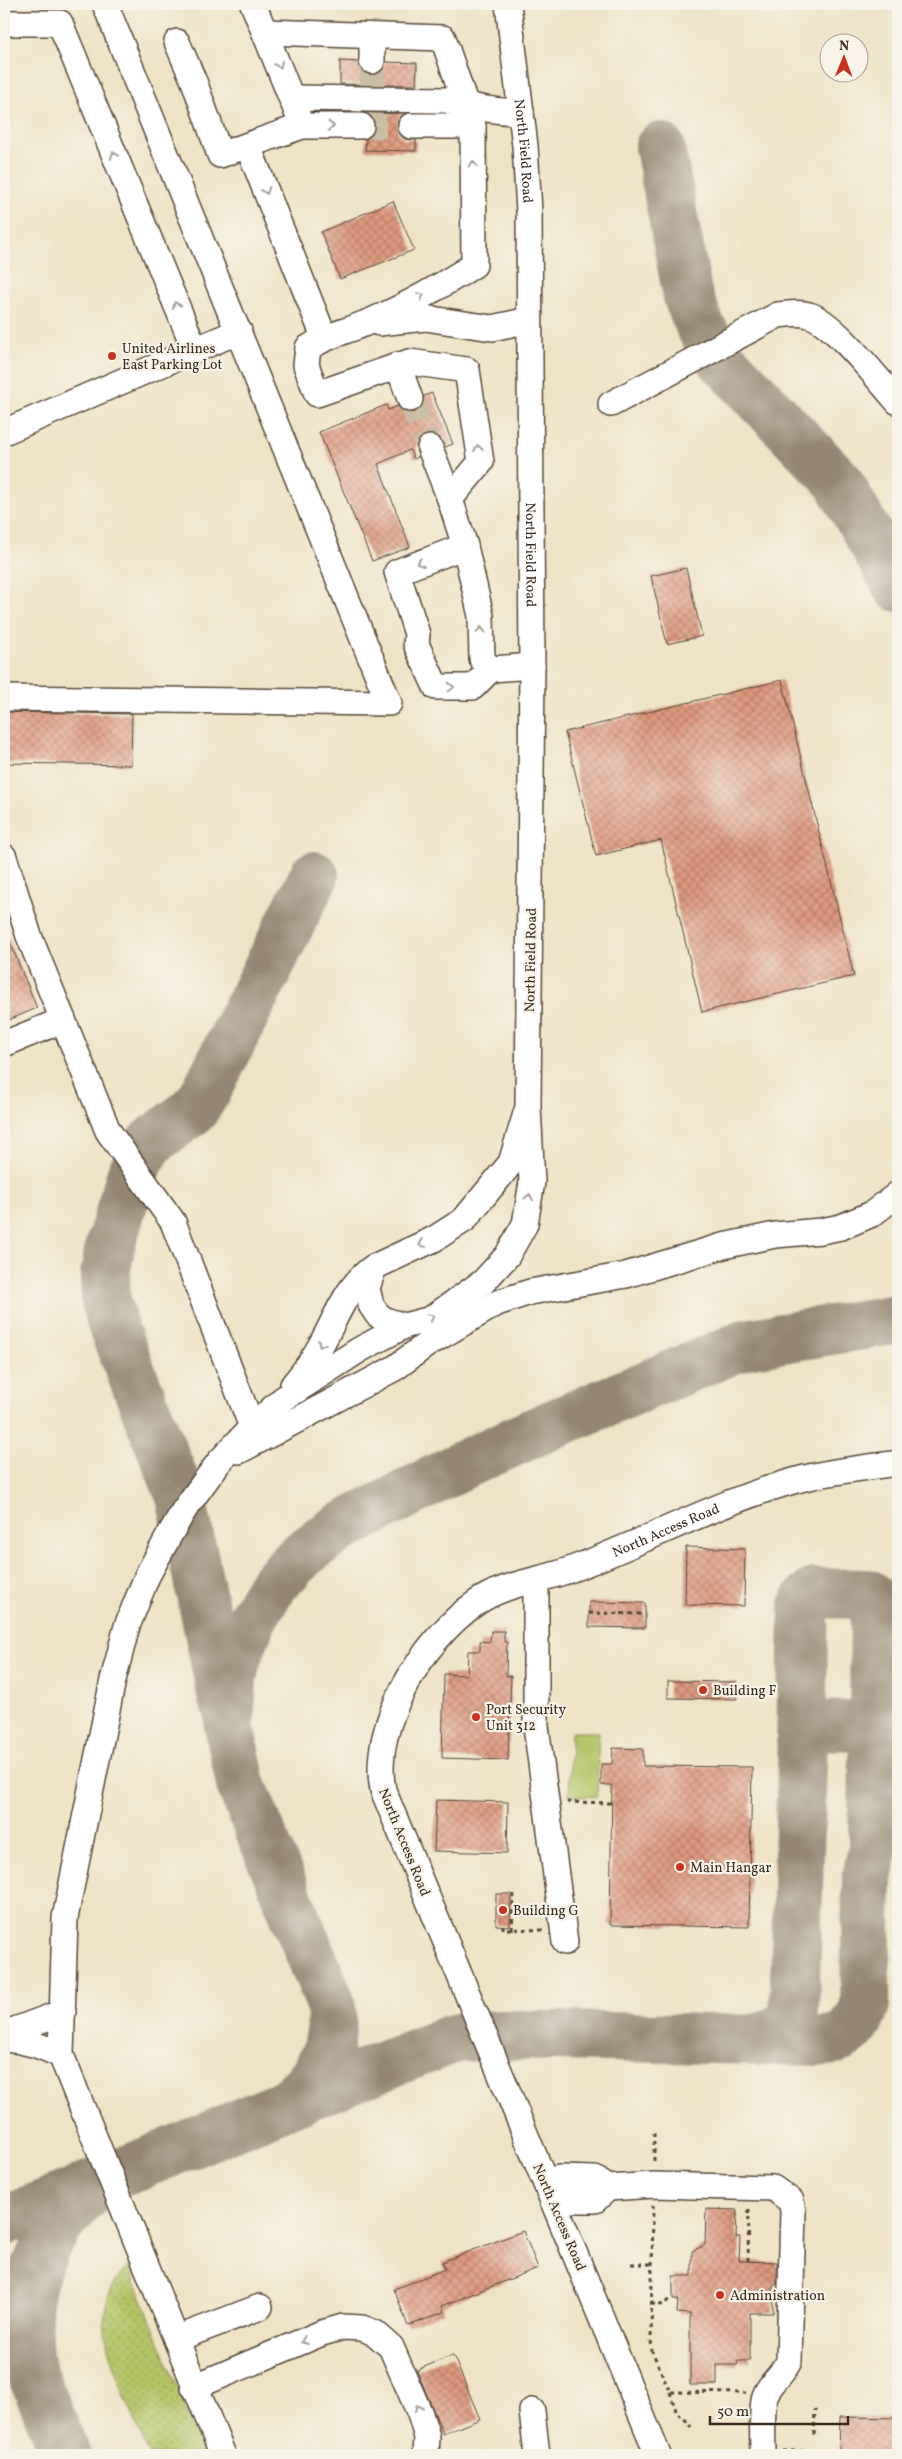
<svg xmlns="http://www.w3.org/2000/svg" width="902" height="2459" viewBox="0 0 902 2459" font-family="Vollkorn,serif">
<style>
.grass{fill:url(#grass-dots);stroke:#787642}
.pitch{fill:#b4c365;stroke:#787642}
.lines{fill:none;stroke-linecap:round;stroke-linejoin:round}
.taxiway{stroke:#948672;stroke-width:50}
.building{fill:url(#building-cross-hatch)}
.minor-tunnel{stroke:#cabea4;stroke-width:25;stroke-dasharray:25 12;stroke-linecap:butt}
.minor-casing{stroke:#564637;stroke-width:28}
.path{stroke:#564637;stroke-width:3;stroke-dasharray:4 4;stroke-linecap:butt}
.minor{stroke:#fff;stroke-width:25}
.oneway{stroke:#a79f9a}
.poi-dot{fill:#c8321e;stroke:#f7f3e8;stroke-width:2}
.labels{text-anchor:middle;stroke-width:4.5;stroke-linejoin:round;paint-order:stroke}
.street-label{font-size:14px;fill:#3b2a1e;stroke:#f7f3e8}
.poi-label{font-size:14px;fill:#3b2a1e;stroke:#f7f3e8;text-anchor:start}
</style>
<defs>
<pattern id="grass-dots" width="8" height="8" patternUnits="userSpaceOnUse" patternTransform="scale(1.25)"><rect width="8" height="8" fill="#b4c365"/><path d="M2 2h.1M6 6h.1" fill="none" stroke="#949f53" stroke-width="1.8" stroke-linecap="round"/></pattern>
<pattern id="building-cross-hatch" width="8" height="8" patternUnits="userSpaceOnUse" patternTransform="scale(1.25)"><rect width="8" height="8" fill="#de997e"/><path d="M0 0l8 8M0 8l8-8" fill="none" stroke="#b57d67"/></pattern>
</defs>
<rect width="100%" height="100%" fill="#f7f3e8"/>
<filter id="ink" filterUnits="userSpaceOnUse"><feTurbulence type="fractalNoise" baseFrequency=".02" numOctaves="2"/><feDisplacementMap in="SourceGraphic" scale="10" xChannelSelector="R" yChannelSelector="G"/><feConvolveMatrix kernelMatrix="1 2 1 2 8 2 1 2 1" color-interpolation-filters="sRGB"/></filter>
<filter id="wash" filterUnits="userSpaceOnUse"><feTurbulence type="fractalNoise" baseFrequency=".0096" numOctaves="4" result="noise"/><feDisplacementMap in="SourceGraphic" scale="20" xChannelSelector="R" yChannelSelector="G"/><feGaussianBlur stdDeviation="1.12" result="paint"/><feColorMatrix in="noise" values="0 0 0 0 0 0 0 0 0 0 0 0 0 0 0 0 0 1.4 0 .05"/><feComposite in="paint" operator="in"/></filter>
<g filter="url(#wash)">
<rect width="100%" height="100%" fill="#eee3c5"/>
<path class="grass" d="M129 2266 204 2455H149C141 2435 133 2415 124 2394 107 2350 88 2304 129 2266Z"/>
<path class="pitch" d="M571 1732H599L597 1797 569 1796Z"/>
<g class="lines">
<path class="taxiway" d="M660 147 688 297 701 328 719 357 838 481 898 587
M223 1699 181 1497 113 1327 106 1300 105 1275 110 1246 132 1173 151 1142 194 1110 207 1090 314 876
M801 1741 804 1605 806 1600 814 1593 868 1594 875 1601 874 1718 871 1723 863 1727
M289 2103 447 2041 461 2037 503 2035 825 2041C847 2040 860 2024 865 2004L867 1878 873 1847 874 1739C871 1721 830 1726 815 1726L808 1728 803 1734 794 2011C787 2029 772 2035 754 2039
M4 2221 282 2106C317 2083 338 2045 330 2002L241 1784 229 1726 232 1679 236 1659 252 1619 274 1583 303 1554 338 1529 473 1460 551 1425 746 1344 898 1319
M14 2338 30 2369 66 2455
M30 2369C18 2295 36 2237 94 2189"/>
</g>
<g id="blocks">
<path class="building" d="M340 61 358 62 364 73 372 75 380 73 386 62 417 63 416 85 340 84Z
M368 113 403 114 398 119V133L404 139 416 140V151L365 150 366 139 373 134 375 126 374 119Z
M393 201 414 250 340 279 321 232Z
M432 393 453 444 445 447 439 437 425 434 419 439 416 445 418 457 414 459 410 450 378 464 410 547 372 561 319 432 386 405 388 410 398 406 407 413H414L421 408 424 396Z
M686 568 702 636 667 644 651 576Z
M782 680 854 976 702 1012 661 840 596 856 565 732Z
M4 712 132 714 131 765 4 763Z
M4 928 37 1008 4 1022Z
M686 1547 745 1549 744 1606 685 1605Z
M589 1602 645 1603V1628L589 1627Z
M491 1631H504V1642H507L506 1676H511L508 1760 442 1758 444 1674 467 1675 468 1651H480V1641L490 1642Z
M668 1681 737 1682V1699L668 1698Z
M613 1748 643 1749V1766L752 1767 749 1927 610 1925 612 1785H601V1764H612Z
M436 1800 508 1802 507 1853 434 1851Z
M496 1894H511L510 1926 496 1925Z
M706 2209 737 2210 736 2237H740L739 2261 777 2262V2283L773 2285V2313H750V2361H738L737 2365H717V2385H690V2314L677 2313 678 2299H673V2276H692V2251L705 2245Z
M523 2231 538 2268 442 2306 444 2312 408 2326 394 2289 445 2269 442 2262Z
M453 2355 480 2419 443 2434 417 2370Z
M840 2417 898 2418V2455H839Z"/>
</g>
</g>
<g filter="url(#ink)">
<use href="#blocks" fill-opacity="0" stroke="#564637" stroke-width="1"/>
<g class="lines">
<path class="minor-tunnel" d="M372 61 373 93
M361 126H411
M410 399 430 448"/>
<defs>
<g id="minor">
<path d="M253 4 297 112"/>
<path id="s1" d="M508 4 525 146 529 211 532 666 528 1107 532 1182 525 1224 507 1256 483 1282 431 1319 404 1326 385 1320 377 1314 371 1305 367 1288 374 1267 434 1239 464 1220 511 1163 528 1107"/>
<path d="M4 23H60L195 350"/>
<path d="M266 32 443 38 473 126 474 265C438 288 400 310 361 325 341 333 326 336 308 348L306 365 317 394 409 362 467 370 481 462 450 499 465 546 481 616 482 659 491 669 532 666"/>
<path d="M372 36V61"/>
<path d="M177 42 195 84 220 155 302 126H361"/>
<path d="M293 98 446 100C471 107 496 112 521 112"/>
<path d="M411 126H473"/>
<path d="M248 146 324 337"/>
<path d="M379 323 425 318 492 328 529 320"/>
<path d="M398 365 410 399"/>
<path d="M611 404 778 315C789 314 799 312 809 315 833 321 880 382 898 402"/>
<path d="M4 432 239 331"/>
<path d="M430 448 450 499"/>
<path d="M465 546 397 572 417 634 416 644 436 687H473L491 669"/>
<path d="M4 698 389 703 105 4"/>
<path d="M4 857 29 936 108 1131 173 1222 252 1427"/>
<path d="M4 1044 63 1020"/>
<path d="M293 1385C304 1372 314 1358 322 1343 337 1316 347 1285 374 1267"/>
<path d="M239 1451 395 1368 426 1345 497 1303 530 1292 626 1275 723 1246 775 1235 821 1231 841 1227 872 1214 898 1194"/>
<path d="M536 1581V1726L565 1942"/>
<path d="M4 2034 63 2012"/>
<path d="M4 2039C25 2040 41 2046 61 2055"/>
<path d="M546 2182 559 2178 595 2179 608 2188 654 2185 773 2188 791 2201 793 2211 789 2361C783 2375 770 2382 765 2396 761 2407 763 2442 763 2455"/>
<path d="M555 2205 570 2200H595L608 2188"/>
<path d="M176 2339 260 2307"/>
<path d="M194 2387 322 2333 343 2327 362 2328 375 2333 391 2347 420 2414 427 2437 426 2455"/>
<path d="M532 2411 537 2455"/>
<path d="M223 2455 61 2055 65 1918 113 1680 127 1626 147 1576 170 1534 184 1510 219 1462 252 1427 283 1399 359 1350 404 1326"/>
<path id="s2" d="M658 2455 383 1790C370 1724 424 1639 476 1603 504 1583 541 1581 572 1569 647 1541 720 1501 797 1480 830 1471 865 1468 898 1463"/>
</g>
</defs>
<use href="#minor" class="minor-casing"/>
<path class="path" d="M589 1613 641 1614
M567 1802 612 1803
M503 1925V1929L544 1930
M512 1930 514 1890
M654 2133V2165
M653 2205 651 2340 652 2351 670 2392 746 2393
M748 2261 749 2207
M631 2264H652
M651 2304 664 2305 669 2299
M670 2392 677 2414 684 2418 691 2427
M814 2435 815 2409
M783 2451H812"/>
<use href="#minor" class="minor"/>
</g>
<defs><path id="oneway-chevron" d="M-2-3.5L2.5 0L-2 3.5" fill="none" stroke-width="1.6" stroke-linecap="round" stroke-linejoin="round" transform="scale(1.25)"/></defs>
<g class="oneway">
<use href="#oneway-chevron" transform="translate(279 65) rotate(67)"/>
<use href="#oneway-chevron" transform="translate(331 126)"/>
<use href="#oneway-chevron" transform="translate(114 155) rotate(-112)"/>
<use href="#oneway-chevron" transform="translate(473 164) rotate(-90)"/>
<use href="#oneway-chevron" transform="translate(266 191) rotate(69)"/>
<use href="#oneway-chevron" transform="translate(421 296) rotate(-26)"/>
<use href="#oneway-chevron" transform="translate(176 305) rotate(-112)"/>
<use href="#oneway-chevron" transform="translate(478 448) rotate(-99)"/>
<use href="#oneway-chevron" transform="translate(420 563) rotate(159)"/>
<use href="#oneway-chevron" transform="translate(481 630) rotate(-91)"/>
<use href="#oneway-chevron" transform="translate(451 687) rotate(-1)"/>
<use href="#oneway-chevron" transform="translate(529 1197) rotate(-80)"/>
<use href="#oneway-chevron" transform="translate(422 1244) rotate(157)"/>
<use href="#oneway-chevron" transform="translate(431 1317) rotate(-26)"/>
<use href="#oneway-chevron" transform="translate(321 1344) rotate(119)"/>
<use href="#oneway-chevron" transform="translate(304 2341) rotate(157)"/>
<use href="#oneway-chevron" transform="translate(418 2408) rotate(-113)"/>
</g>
</g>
<g class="poi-dot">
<circle cx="112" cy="356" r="5"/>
<circle cx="703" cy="1690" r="5"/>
<circle cx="476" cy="1717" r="5"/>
<circle cx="680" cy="1867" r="5"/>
<circle cx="503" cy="1910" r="5"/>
<circle cx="720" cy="2295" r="5"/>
</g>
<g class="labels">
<g class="street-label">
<text dy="5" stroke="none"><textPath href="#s1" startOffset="148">North Field Road</textPath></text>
<text dy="5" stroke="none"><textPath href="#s1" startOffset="552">North Field Road</textPath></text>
<text transform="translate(530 960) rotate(-89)" y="5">North Field Road</text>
<text dy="5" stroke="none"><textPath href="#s2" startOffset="1142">North Access Road</textPath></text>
<text transform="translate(405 1842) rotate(68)" y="5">North Access Road</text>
<text transform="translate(560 2217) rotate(67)" y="5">North Access Road</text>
</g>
<g class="poi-label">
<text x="122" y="353">United Airlines<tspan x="122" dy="16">East Parking Lot</tspan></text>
<text x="713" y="1695">Building F</text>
<text x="486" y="1714">Port Security<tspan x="486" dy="16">Unit 312</tspan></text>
<text x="690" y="1872">Main Hangar</text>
<text x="513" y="1915">Building G</text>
<text x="730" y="2300">Administration</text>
</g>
</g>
<rect width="902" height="2459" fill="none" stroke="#f7f3e8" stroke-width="20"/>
<g transform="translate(844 58) rotate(1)"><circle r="24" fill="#f7f3e8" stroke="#aca397"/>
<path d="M0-4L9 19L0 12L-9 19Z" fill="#c8321e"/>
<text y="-8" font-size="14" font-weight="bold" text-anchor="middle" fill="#3b2a1e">N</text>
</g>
<path d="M710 2416v8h138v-8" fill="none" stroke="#3b2a1e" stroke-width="2.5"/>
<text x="717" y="2416" font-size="15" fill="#3b2a1e" stroke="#f7f3e8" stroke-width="4" paint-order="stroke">50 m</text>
</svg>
